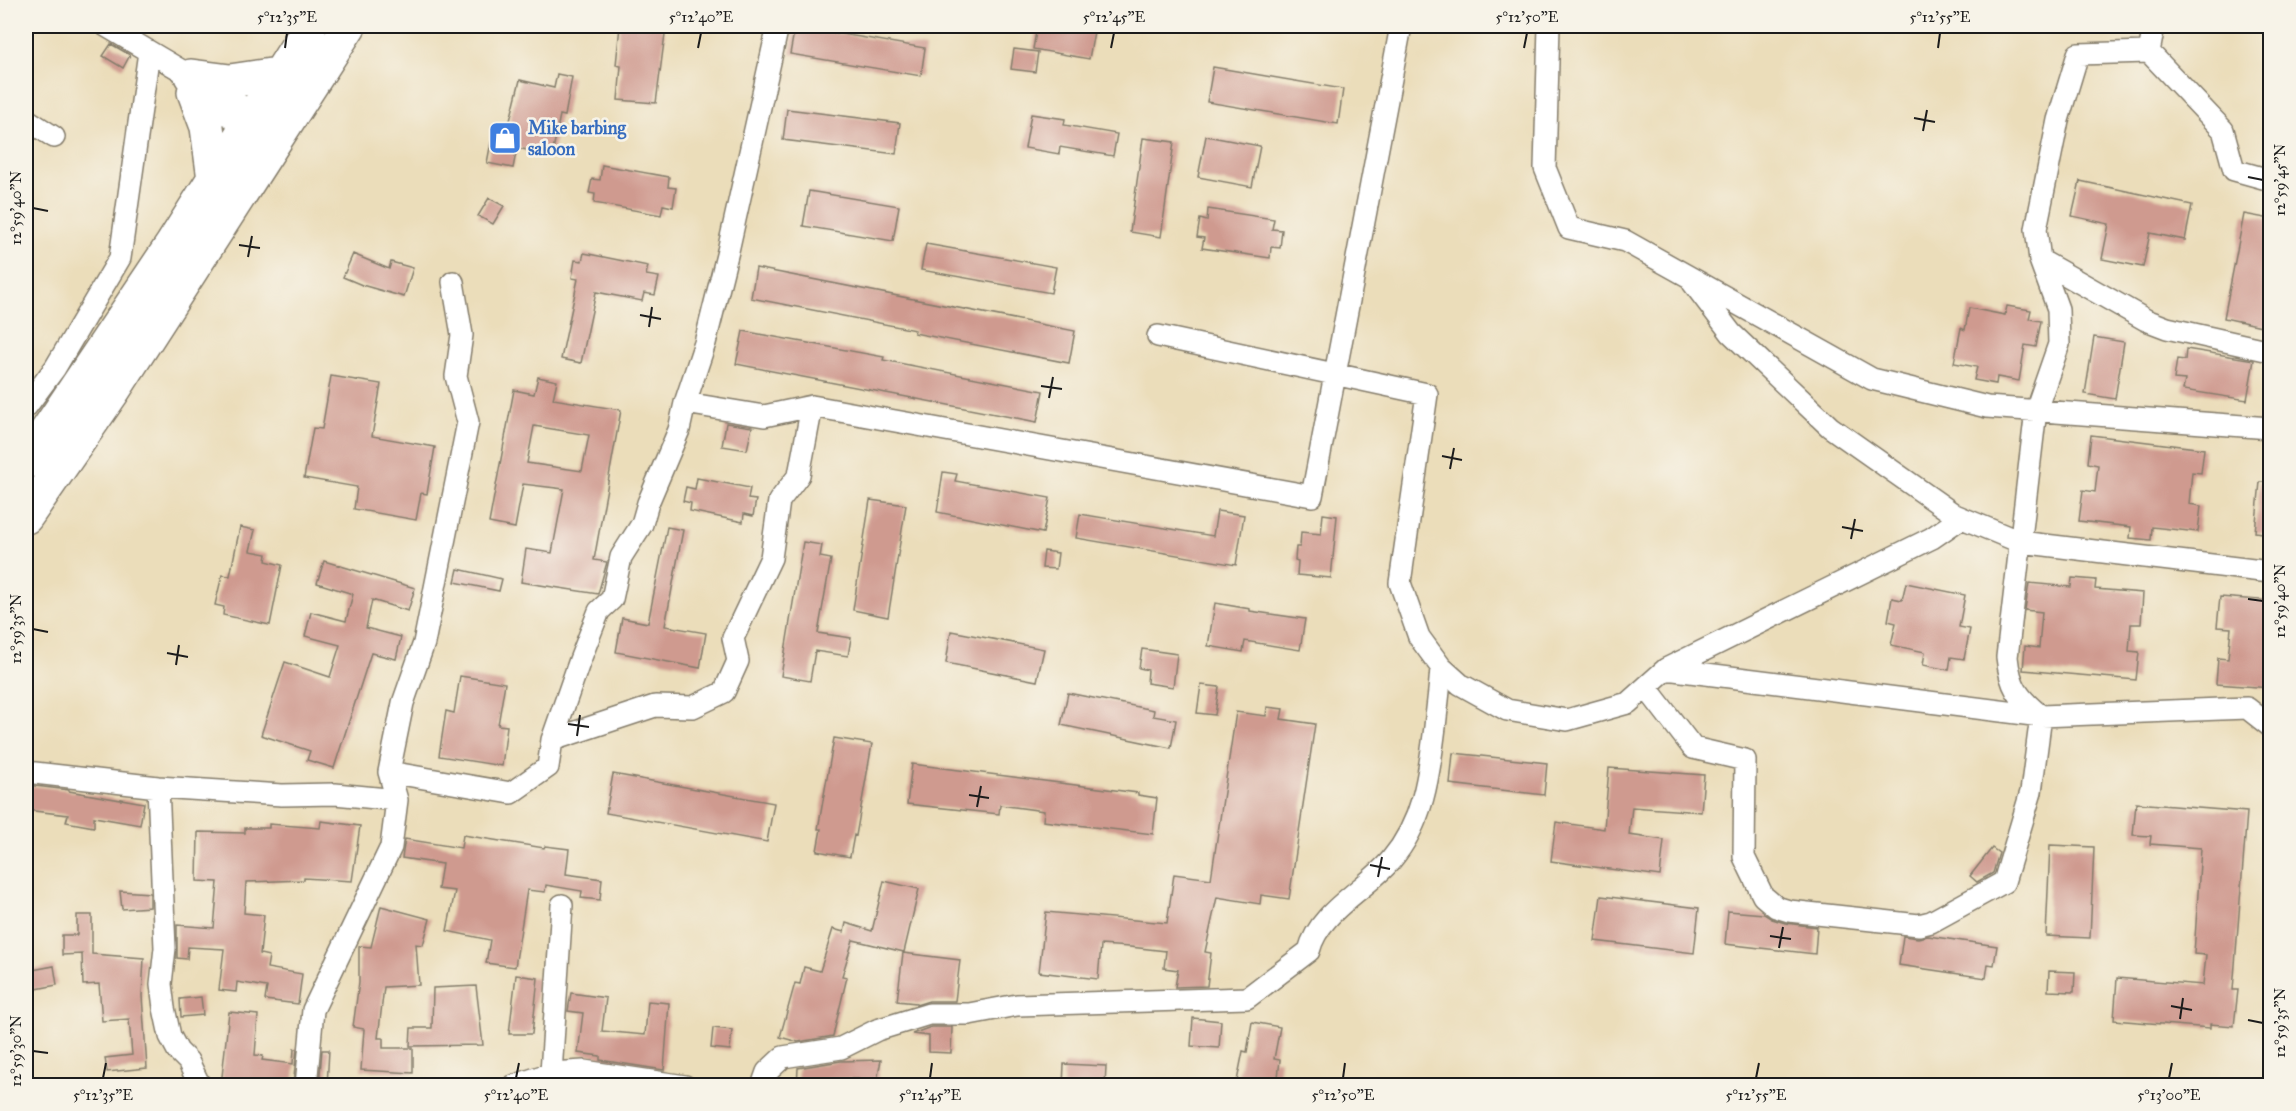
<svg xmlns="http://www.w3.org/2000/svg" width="2296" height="1111" viewBox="0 0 2296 1111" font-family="'IM FELL Great Primer',serif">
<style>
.building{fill:#cf9a8f;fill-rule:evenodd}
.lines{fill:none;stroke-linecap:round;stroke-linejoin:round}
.minor-casing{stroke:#847c6b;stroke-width:24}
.trunk-casing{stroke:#847c6b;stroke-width:36}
.minor{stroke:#fff;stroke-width:21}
.trunk{stroke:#fff;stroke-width:33}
.ticks{fill:none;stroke:#1c1c1c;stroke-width:2}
.labels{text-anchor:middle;stroke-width:5;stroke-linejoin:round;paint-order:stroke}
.shop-label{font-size:18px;font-weight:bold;fill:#366cbe;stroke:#f7f3e8;text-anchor:start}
.neatline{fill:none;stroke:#1c1c1c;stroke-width:2}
.ticks-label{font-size:15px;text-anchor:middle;fill:#1c1c1c}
</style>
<rect width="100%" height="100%" fill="#f7f3e8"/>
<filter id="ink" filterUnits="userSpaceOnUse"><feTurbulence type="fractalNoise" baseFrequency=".0167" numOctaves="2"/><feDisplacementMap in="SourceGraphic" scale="12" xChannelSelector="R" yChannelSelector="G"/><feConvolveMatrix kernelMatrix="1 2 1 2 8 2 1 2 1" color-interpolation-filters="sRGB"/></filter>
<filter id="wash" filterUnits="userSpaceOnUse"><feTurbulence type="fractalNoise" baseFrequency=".008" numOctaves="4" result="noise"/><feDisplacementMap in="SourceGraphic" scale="24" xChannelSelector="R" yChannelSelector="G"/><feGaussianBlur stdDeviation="1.35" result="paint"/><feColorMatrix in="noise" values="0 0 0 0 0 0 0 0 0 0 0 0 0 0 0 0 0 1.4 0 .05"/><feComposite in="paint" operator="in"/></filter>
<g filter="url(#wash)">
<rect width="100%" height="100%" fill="#ebddba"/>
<g id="blocks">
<path class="building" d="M620 26H660L665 34 656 103 618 100 621 66 616 65Z
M795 26 925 48 921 76 790 54Z
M1040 26H1095L1089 59 1033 49 1036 32 1039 33Z
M111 44 130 55 123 68 103 56Z
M1014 49 1038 52 1035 72 1011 69Z
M1213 67 1343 89 1338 124 1207 102Z
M557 74 572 77 565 116 560 115 552 155 517 148 513 168 487 163 491 142 504 145 520 80 554 88Z
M787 109 900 123 896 154 783 140Z
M1031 114 1065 119 1064 125 1117 134 1113 156 1060 147 1059 154 1025 148Z
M1206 136 1260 146 1252 187 1198 177Z
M1143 138 1174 142 1161 237 1130 232Z
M602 165 669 177 668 187 676 188 673 207 663 205 661 215 594 203 595 194 589 193 592 179 600 180Z
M2080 181 2192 205 2185 240 2150 233 2143 267 2102 259 2109 224 2072 216Z
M809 191 899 206 893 241 803 226Z
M489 198 504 206 493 224 478 216Z
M1208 209 1274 219 1272 229 1282 230 1280 248 1271 247 1270 258 1202 248 1204 238 1197 237 1200 219 1207 221Z
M2244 214 2271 219V328L2224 318Z
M926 244 1056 267 1051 293 921 270Z
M584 253 648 266 646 275 659 277 655 295 644 293 642 301 596 292 581 363 561 359 578 279 572 278 575 260 582 261Z
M353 254 389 269 391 262 413 268 404 297 362 285 343 277Z
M756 268 1075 331 1069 363 914 333 915 330 751 298Z
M2007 306 2031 310 2029 319 2041 321 2036 347 2025 345 2019 381 1997 377 1996 384 1974 380 1977 367 1954 363 1961 328 1965 330 1969 308 2005 315Z
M743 331 884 357 883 360 1043 391 1037 422 736 364Z
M2094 337 2124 342 2115 399 2085 394Z
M2186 349 2254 360 2247 400 2183 390 2185 380 2174 379 2177 359 2185 360Z
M331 376 381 384 372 436 435 447 427 494 421 493 416 520 354 509 357 487 304 478 313 428 322 429Z
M538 377 557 381 553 399 621 410 594 560 607 562 598 594 521 582 526 549 552 553 564 489 523 484 515 528 489 523 514 390 534 394ZM534 426 589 435 582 471 527 463Z
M726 423 752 427 747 450 722 446Z
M2091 435 2204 449 2201 473 2192 472 2189 504 2201 506 2198 532 2152 527 2151 540 2130 538 2131 527 2079 521 2083 490 2095 492 2098 465 2088 463Z
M943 472 957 474 955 481 1050 498 1043 533 937 512Z
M697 478 750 488 748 499 756 500 753 516 744 514 743 522 690 511 691 503 683 501 686 487 695 489Z
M2260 482H2271V534L2255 532Z
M870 500 906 505 888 617 853 610Z
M1217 511 1244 515 1236 565 1076 538 1080 514 1213 536Z
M1323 514 1337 516 1331 578 1297 575 1298 561 1295 560 1296 547H1300L1301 532 1321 534Z
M240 527 255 530 250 551 267 554 266 561 282 565 270 625 223 615 224 607 215 605 222 575 230 576Z
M667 527 683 530 665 626 706 633 700 668 616 652 622 618 648 623Z
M803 542 822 545 820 557 831 559 818 633 851 638 848 656 815 651 810 681 781 676Z
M1044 551 1058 553 1056 569 1042 568Z
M324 561 415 588 408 611 372 600 366 628 401 637 396 659 371 653 334 768 307 760 310 751 261 735 285 662 330 677 340 645 305 636 311 612 346 621 353 594 317 583Z
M458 569 502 579 499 591 455 582Z
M2072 578 2096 580 2095 589 2143 593 2141 624H2131L2129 651 2139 652 2136 680 2023 670 2025 646 2039 648 2042 612 2025 610 2029 583 2071 587Z
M1906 583 1965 595 1959 627 1970 629 1964 659 1951 657 1949 670 1923 665 1925 652 1891 645 1896 623 1888 621 1892 598 1902 600Z
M2220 597 2271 601V688L2216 684 2218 658 2228 659 2231 628 2217 627Z
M1215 603 1250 609V611L1305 619 1300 650 1245 641 1243 652 1208 646Z
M951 631 1044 649 1037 681 946 663Z
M1142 649 1177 654 1173 687 1147 683 1148 670 1139 668Z
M460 676 505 683 498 725 507 726 502 766 439 756 446 711 454 713Z
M1201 685 1219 687 1215 715 1197 713Z
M1068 693 1154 710 1153 716 1176 720 1171 748 1061 725Z
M1267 707 1283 709 1281 719 1315 724 1289 899 1261 895 1260 904 1217 897 1205 952 1211 953 1207 986 1175 987 1178 970 1164 968 1166 951 1130 947 1101 945 1098 979 1039 972 1046 912 1167 923 1174 874 1211 879 1236 712 1266 716Z
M834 738 872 744 856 836 854 835 850 857 817 851 821 829H818Z
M1453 753 1547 763 1544 795 1450 784Z
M912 764 1138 793V795L1157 798 1153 834 1043 821 1044 811 1000 805 999 814 907 804Z
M1609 768 1704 775 1701 812 1632 807 1629 835 1664 840 1660 876 1551 861 1556 822 1604 829Z
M613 774 774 803 767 842 606 813Z
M26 785 69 790V791L121 800V799L144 803 140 825 94 817V827L66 822 68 815 26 810Z
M2136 803 2247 812 2233 990H2238L2234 1026 2210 1024V1028L2114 1020 2117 978 2203 985 2206 955 2194 954 2201 848 2150 844 2151 836 2133 835Z
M321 821 360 826 352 881 304 878V880L246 882 244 913 264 915 260 954 269 956 267 968 302 974 298 1004 265 1000 267 987 237 982 236 992 219 990 224 949 188 947 187 959 177 958V925L214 928 218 882 197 881 198 832 245 833V828H269V824L320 828Z
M463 835 544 848 545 846 569 849 566 874 602 879 600 900 581 898 582 891 546 885 545 892 527 890 515 967 486 963 490 940 447 931 455 891 438 889 442 864 402 858 405 839 461 848Z
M2050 845 2094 847 2090 938 2046 936Z
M1992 848 1999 853 1993 873 1977 882 1970 876Z
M884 881 919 889 904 952 853 940 842 976 847 977 833 1036 798 1042 780 1037 795 983 800 984 804 967 820 971 833 929 844 932 846 923 872 931Z
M120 891 150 893V907L122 909Z
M1601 896 1699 908 1694 953 1595 941Z
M381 906 430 919 423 945 416 944 419 985 384 987 378 1038H383V1048H413V1073L361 1070 364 1029 353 1027 359 982V946L371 947Z
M1728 911 1764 914 1772 919 1785 923 1817 927 1815 954 1725 944Z
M77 915H92V954L144 958 142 996 147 1068 107 1072 105 1058 132 1055 129 1019 102 1021 99 984 83 985 82 954 62 955V935H77Z
M1903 936 1918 938 1928 936 1997 946 1994 965 1988 964 1986 978 1899 965Z
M903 953 960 960 955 1001H929L916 1005V1003L897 1001Z
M54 966 57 985 31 990 27 971Z
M2049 971 2075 972 2074 992 2048 991Z
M516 975 538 978 532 1034H509Z
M476 986 483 1045 410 1046 411 1028H432L433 988Z
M571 993 606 998 602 1031 645 1035 648 1001 669 1003 664 1070 600 1060V1056L578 1053 583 1013 568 1011Z
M201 997 203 1015 181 1017 180 999Z
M229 1012 258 1015 255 1055 263 1056 262 1060 293 1064 294 1049H297L293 1086H221Z
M1193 1018 1221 1021 1219 1048 1191 1046Z
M1252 1022 1280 1027 1274 1059 1280 1060 1277 1086H1236L1243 1051 1247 1052Z
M931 1027H952L951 1053 929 1052V1036L912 1034Z
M713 1028 732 1030 730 1050 711 1048Z
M322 1050H329L327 1086H319Z
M881 1060 876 1086H857L858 1079H824L823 1086H797L798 1068 841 1061Z
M1064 1064 1106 1066 1105 1086H1063Z"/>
</g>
</g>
<g filter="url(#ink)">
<use href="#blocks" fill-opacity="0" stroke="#847c6b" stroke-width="1.5"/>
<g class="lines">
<defs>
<path id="minor" d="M106 26 265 120
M1549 26 1545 168 1569 228 1625 241 1872 379 1987 407 2270 428
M2149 52 2154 26
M195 93 257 134
M26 119 54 137
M2040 260 2146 320 2167 328 2270 351
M1693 283 1731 333 1830 427 1955 515 2020 542 2270 572
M1158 336 1427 394 1400 583 1419 637 1441 667 1460 684 1507 710 1567 720 1628 703 1666 669 1932 538 1961 518
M685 403 764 416 812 406 1312 496 1401 26
M26 407 55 368 120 258 149 52
M1666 669 2041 716 2247 708 2270 726
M1646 687 1693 748 1745 760 1744 857 1763 896 1776 907 1789 911 1919 925 1931 922 2004 882 2031 792 2041 716C2018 698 2010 686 2007 657L2036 410 2059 344 2058 309 2040 260 2036 229 2058 120 2078 54 2149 52 2223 130 2234 170 2270 180
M552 740 580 660 599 611 612 599 621 557 642 524 648 503 679 430 685 403 705 343 728 251 778 26
M26 772 158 787 282 795 335 794 397 800
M389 772 403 703 424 643 468 422 456 376 462 335 453 282
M158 787 165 948 161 984 164 1008 170 1036 178 1051 188 1061 200 1086
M551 1073 562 905
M306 1086 313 1010 391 847 397 800 389 772 511 793 548 767 552 740 655 706 693 707 724 692 738 661 733 638 771 558 779 501 799 475 812 406
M513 1086 551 1073 584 1071 685 1086
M762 1086 767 1072 783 1057 841 1048 877 1030 929 1014H969L1017 1005 1247 998 1309 951C1319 911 1366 890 1391 860 1424 821 1429 775 1435 727 1437 707 1440 687 1441 667"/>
<path id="trunk" d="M191 76 230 81 278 74
M194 92 207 127 214 179
M26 462 171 246 310 26
M26 517 112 393 349 26"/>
</defs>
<use href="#minor" class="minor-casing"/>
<use href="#trunk" class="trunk-casing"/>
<use href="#minor" class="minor"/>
<use href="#trunk" class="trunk"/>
</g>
</g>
<path class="ticks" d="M285 48 287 33M698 48 701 33M1111 48 1114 33M1524 48 1527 33M1938 48 1940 33M1914 118 1935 122M1923 131 1927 110M2248 177 2263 180M33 208 48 211M239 245 260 248M248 257 252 236M640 315 661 319M649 327 652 307M1041 386 1062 389M1049 398 1053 377M1442 456 1462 460M1450 469 1454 448M1842 527 1863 531M1851 539 1855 519M2248 599 2263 601M33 629 48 632M167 653 188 657M176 665 179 645M568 724 589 727M577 736 580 715M969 795 989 798M977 807 981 786M1370 865 1390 869M1378 877 1382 857M1770 936 1791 939M1779 948 1783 927M2171 1006 2192 1010M2180 1019 2183 998M2248 1020 2263 1023M33 1051 48 1053M103 1078 106 1063M516 1078 519 1063M930 1078 932 1063M1343 1078 1345 1063M1756 1078 1759 1063M2169 1078 2172 1063"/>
<defs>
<symbol id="shop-square" viewBox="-11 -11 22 22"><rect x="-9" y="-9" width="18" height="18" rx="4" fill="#3f7fe0" stroke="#f7f3e8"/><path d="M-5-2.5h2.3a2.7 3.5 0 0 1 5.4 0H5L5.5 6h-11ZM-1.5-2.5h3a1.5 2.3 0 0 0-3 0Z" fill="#fff"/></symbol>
</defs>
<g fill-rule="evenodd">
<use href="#shop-square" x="486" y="119" width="38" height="38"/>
</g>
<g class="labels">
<g class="shop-label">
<text x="528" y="134">Mike barbing<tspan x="528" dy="21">saloon</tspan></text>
</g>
</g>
<rect width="2296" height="1111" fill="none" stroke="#f7f3e8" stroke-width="66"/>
<rect x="33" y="33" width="2230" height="1045" class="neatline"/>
<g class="ticks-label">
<text x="287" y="22">5°12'35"E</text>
<text x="701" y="22">5°12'40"E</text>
<text x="1114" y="22">5°12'45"E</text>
<text x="1527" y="22">5°12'50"E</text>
<text x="1940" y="22">5°12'55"E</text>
<text transform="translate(2280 180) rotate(-90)" y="5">12°59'45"N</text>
<text transform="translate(16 208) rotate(-90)" y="5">12°59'40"N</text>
<text transform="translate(2280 601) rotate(-90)" y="5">12°59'40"N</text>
<text transform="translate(16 629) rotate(-90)" y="5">12°59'35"N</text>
<text transform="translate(2280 1023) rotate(-90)" y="5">12°59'35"N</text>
<text transform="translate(16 1051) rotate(-90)" y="5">12°59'30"N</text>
<text x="103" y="1100">5°12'35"E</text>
<text x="516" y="1100">5°12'40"E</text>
<text x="930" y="1100">5°12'45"E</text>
<text x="1343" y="1100">5°12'50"E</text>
<text x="1756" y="1100">5°12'55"E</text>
<text x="2169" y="1100">5°13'00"E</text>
</g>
</svg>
